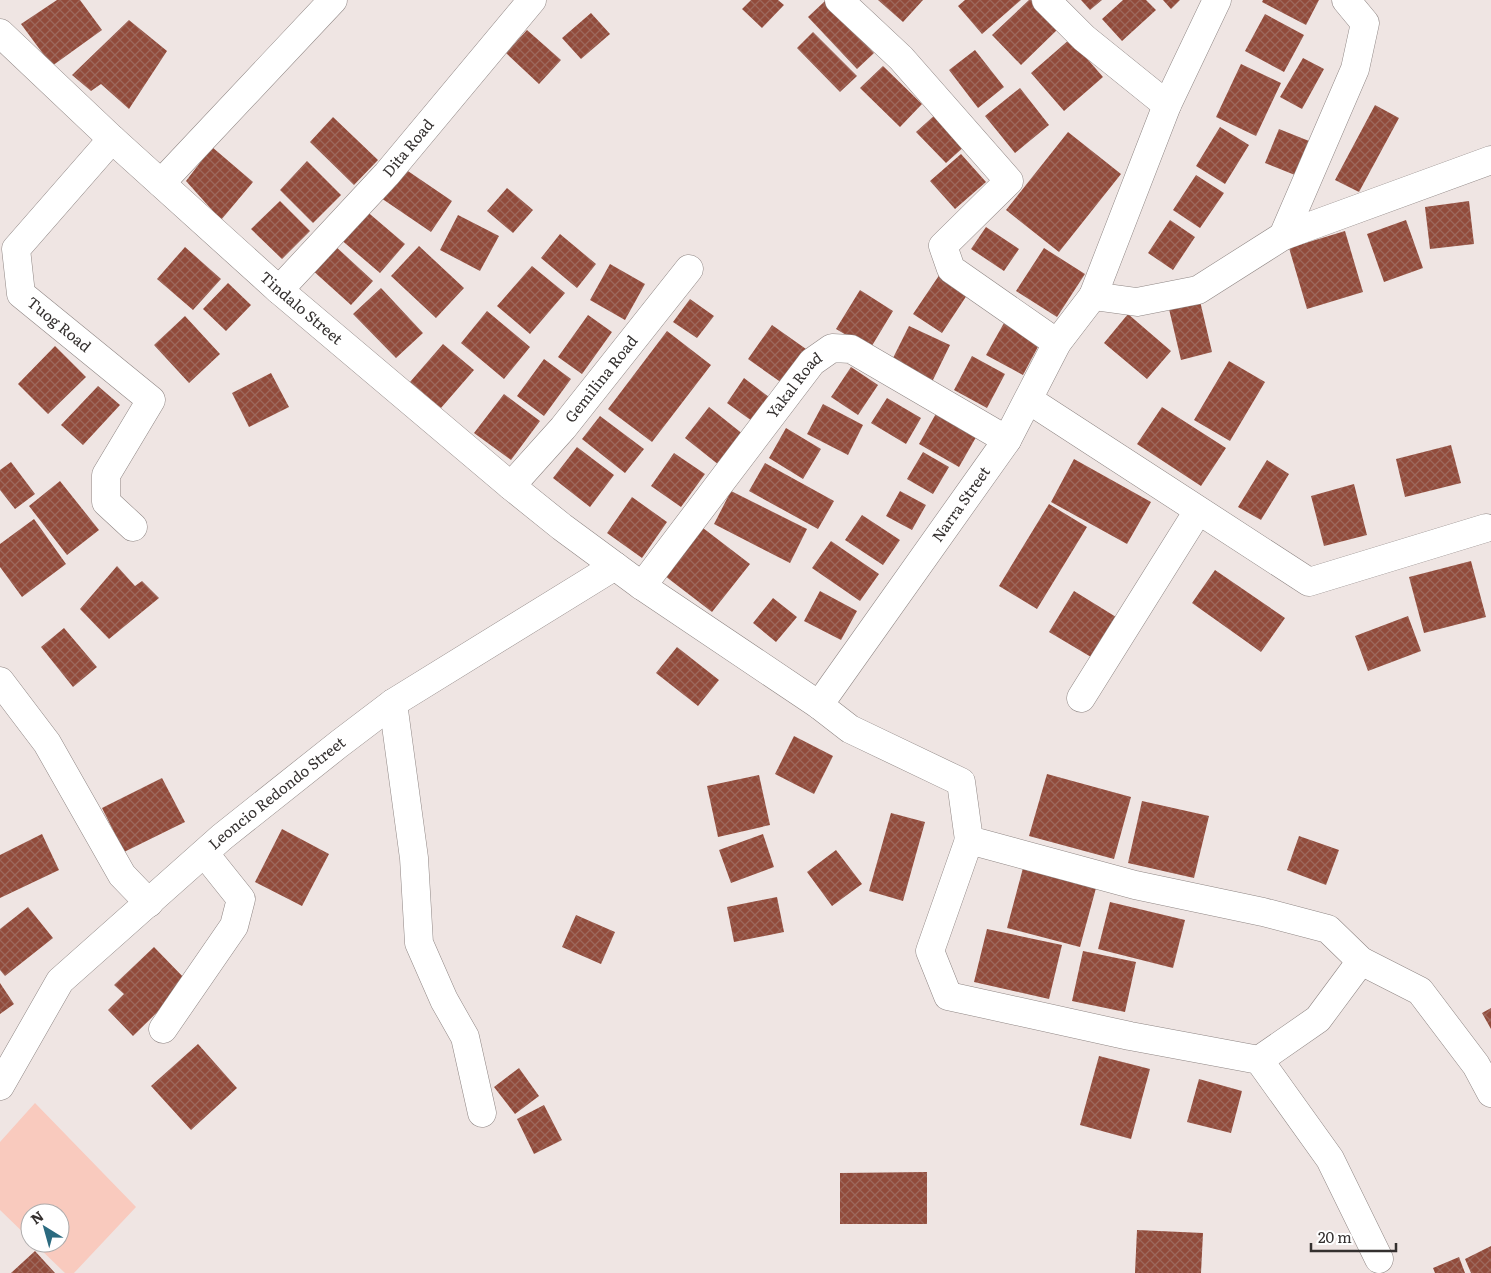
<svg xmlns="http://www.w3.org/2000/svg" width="1491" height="1273" viewBox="0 0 1491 1273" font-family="Literata,serif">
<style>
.pitch{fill:#f9cabe}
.building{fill:url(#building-cross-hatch)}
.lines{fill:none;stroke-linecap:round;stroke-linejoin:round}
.minor-casing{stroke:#8f8684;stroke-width:29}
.minor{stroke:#fff;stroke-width:28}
.labels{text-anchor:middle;stroke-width:5;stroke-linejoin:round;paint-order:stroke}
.street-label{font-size:15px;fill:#34302f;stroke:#fff}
</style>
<defs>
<pattern id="building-cross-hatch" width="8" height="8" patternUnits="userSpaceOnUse" patternTransform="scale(1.25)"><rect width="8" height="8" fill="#914b3b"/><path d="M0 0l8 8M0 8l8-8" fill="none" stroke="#9d685c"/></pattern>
</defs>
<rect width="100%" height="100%" fill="#efe5e3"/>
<path class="pitch" d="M35 1103 136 1207 74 1273H65L34 1243H60V1213H30V1239L0 1210V1142Z"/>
<path class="building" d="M57 0H80L102 30 52 66 21 24Z
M751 0H778L784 5 762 28 742 9Z
M878 0H923L903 22Z
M965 0H1021L982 34 958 6Z
M1029 0H1031L1059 28 1021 65 992 35Z
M1081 0H1102L1090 10Z
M1123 0H1146L1156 10 1122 41 1102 19Z
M1163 0H1180L1171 9Z
M1263 0H1319L1306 25 1262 2Z
M825 1 874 53 857 69 808 17Z
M591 13 610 34 581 59 562 38Z
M1265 14 1304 35 1284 72 1245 51Z
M129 20 167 51 129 109 101 84 91 91 72 75Z
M527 30 561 60 539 84 506 53Z
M813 32 857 76 840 92 797 48Z
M1070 39 1103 77 1064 111 1031 73Z
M975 50 1004 87 978 108 949 70Z
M1303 58 1324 69 1302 109 1280 97Z
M1241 64 1281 83 1256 136 1216 117Z
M883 66 922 104 900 127 860 88Z
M1020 88 1049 125 1015 153 985 116Z
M1375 105 1399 118 1359 192 1335 180Z
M936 114 966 145 946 163 916 132Z
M333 117 378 160 354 185 310 142Z
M1220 127 1249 145 1225 184 1196 166Z
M1279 129 1309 141 1295 175 1265 163Z
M1068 132 1121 174 1059 252 1006 210Z
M212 147 253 182 221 220 186 181Z
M961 154 986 182 955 209 930 181Z
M307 161 341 195 313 223 280 190Z
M402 167 452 201 431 232 381 198Z
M1196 175 1224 193 1200 228 1173 210Z
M507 188 533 210 513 233 487 211Z
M280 201 310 231 282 259 251 229Z
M1469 201 1474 244 1430 249 1425 207Z
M364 209 405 244 380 273 339 238Z
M458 215 499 236 480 271 440 250Z
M1170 220 1195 237 1173 270 1148 253Z
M1406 220 1423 268 1384 282 1367 234Z
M986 227 1019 249 1004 271 971 249Z
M1345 231 1363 292 1307 309 1289 248Z
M560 234 596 264 577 288 541 258Z
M333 244 373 281 351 305 310 268Z
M419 246 464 288 436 318 391 276Z
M185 247 221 279 193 310 157 279Z
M1044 248 1085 274 1057 317 1016 291Z
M610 264 645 284 625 320 590 300Z
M532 266 565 293 530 334 497 306Z
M940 274 969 292 942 333 913 314Z
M228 283 251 305 226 331 203 309Z
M381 288 423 333 396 358 353 314Z
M860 290 893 311 870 349 836 329Z
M690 299 714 316 697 338 673 322Z
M1200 301 1212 352 1181 360 1169 309Z
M487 311 530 347 504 379 461 343Z
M1128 314 1171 351 1147 379 1104 343Z
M588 315 612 332 582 374 558 357Z
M185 316 220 354 189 383 154 345Z
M1004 323 1040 343 1023 375 986 355Z
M772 325 806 349 782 383 748 359Z
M909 326 950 345 931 384 890 364Z
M667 331 711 365 652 442 608 409Z
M443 344 474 370 441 408 410 382Z
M55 346 86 377 48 414 18 384Z
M972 356 1005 374 987 408 954 390Z
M544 359 571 379 544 416 517 396Z
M1229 361 1265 382 1230 441 1194 420Z
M851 367 878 385 858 415 831 397Z
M271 373 289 407 249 427 232 393Z
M744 378 769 397 752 421 727 403Z
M98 386 120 405 83 445 61 425Z
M504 394 540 421 511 460 474 433Z
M887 398 921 418 906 444 871 423Z
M823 404 863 425 848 455 807 434Z
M709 407 744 435 719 465 685 438Z
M1162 407 1226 448 1201 486 1137 444Z
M938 410 979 432 959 467 919 444Z
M600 416 644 449 625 473 582 439Z
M786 428 821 449 803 479 769 458Z
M1451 445 1461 483 1405 497 1396 459Z
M577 447 614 475 590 507 553 478Z
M923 452 949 467 933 494 907 479Z
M674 453 705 474 681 507 651 486Z
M1074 459 1151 502 1127 544 1051 502Z
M1267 460 1289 474 1261 520 1238 507Z
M11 462 35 494 15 509 0 490V470Z
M765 463 834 501 818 529 749 491Z
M60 481 99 530 67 555 29 506Z
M1354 484 1367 535 1324 546 1311 496Z
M731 491 807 529 790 563 714 524Z
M900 491 926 505 912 530 886 516Z
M632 497 667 522 642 558 607 533Z
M1049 504 1087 527 1037 609 999 586Z
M862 515 900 540 883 565 845 540Z
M34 519 66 564 22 597 0 567V544Z
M703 528 750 564 712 612 665 576Z
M831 541 879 574 860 601 812 568Z
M1471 561 1486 617 1424 633 1409 577Z
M117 566 135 586 142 581 159 598 109 639 80 609Z
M1215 570 1285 618 1261 652 1192 603Z
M820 591 857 611 841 640 804 621Z
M1074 591 1116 617 1091 657 1049 632Z
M773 598 797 617 776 642 753 623Z
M1408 616 1421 651 1368 671 1355 636Z
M64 628 97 667 73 687 41 647Z
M677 647 719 680 698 706 656 673Z
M794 736 833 756 814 794 775 774Z
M1047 774 1131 797 1114 859 1029 836Z
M759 775 770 825 718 837 707 786Z
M162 778 185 822 124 852 102 808Z
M1142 801 1209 816 1194 878 1128 863Z
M891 813 925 822 903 901 869 891Z
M282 829 329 854 302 906 255 882Z
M42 834 59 870 0 898V855Z
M763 834 774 867 731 883 719 850Z
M1299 836 1339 850 1326 885 1287 870Z
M836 850 862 884 832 906 807 872Z
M1023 868 1096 888 1080 947 1007 928Z
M777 897 784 932 734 942 727 907Z
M1110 902 1185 920 1173 968 1098 949Z
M28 907 53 938 5 976 0 970V929Z
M576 915 615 932 601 964 562 947Z
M987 929 1062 945 1049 999 974 982Z
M154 947 188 982 133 1036 108 1010 124 994 114 985Z
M1083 951 1136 962 1125 1012 1072 1001Z
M0 983 14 1004 0 1014Z
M1491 1008V1029L1482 1013Z
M198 1044 237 1088 191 1130 151 1086Z
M1099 1056 1150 1069 1131 1139 1080 1125Z
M519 1068 539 1096 515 1114 494 1087Z
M1199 1079 1242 1091 1231 1133 1187 1122Z
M544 1105 562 1140 534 1154 517 1119Z
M927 1172V1224H840V1173Z
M1137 1230 1203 1233 1201 1273H1135Z
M1491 1246V1273H1471L1465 1259Z
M35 1251 55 1273H11Z
M1459 1257 1465 1273H1435L1433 1268Z"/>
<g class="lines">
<defs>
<g id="minor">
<path d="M839 0 901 58 1009 181 943 246 951 269 1057 343"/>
<path d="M1046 0 1084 38 1167 105"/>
<path id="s1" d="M0 33 112 139 279 290 511 486 562 527 642 586 819 705 850 729 961 782 969 840 1135 885 1263 912 1328 929 1361 961 1420 991 1476 1065 1491 1093"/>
<path id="s2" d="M112 139 16 249 21 294 151 400 106 475V502L133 527"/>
<path d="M161 183 333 0"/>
<path d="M1283 236 1355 69 1365 23 1346 0"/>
<path id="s3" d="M279 290 387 174 532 0"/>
<path d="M1093 296 1137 302 1198 290 1283 236 1491 160"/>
<path d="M1029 400 1309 582 1486 528"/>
<path id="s4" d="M511 486 563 428 689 269"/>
<path id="s5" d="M642 586 812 362 832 348 851 349 1007 440"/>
<path d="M0 681 47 743 122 875 149 903"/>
<path d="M1081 698 1198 511"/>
<path d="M393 703 414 858 419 943 444 1000 465 1037 482 1113"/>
<path id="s6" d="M819 705 1007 440 1057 343 1093 296 1167 105 1217 0"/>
<path d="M969 840 930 951 948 996 1130 1036 1259 1060 1330 1159 1379 1259"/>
<path d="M163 1029 234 926 241 899 205 854"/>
<path d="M1259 1060 1318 1019 1361 961"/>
<path id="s7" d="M0 1086 60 981 222 837 339 744 393 703 615 566"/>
</g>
</defs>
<use href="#minor" class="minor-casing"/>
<use href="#minor" class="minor"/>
</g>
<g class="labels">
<g class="street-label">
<text dy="5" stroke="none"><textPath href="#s3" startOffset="192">Dita Road</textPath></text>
<text dy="5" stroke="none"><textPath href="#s1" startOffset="408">Tindalo Street</textPath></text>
<text dy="5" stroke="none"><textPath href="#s2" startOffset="240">Tuog Road</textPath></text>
<text dy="5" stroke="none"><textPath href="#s4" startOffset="140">Gemilina Road</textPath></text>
<text dy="5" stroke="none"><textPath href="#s5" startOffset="252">Yakal Road</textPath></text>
<text dy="5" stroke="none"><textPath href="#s6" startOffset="246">Narra Street</textPath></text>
<text dy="5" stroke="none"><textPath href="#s7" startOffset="408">Leoncio Redondo Street</textPath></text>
</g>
</g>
<g transform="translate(45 1228) rotate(323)"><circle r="24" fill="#ffffff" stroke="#aeacac"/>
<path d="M0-4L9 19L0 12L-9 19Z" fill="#2b6a7f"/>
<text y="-8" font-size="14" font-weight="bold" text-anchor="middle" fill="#34302f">N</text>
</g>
<path d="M1311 1243v8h85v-8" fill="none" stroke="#34302f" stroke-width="2.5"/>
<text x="1318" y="1243" font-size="15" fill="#34302f" stroke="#ffffff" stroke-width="4" paint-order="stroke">20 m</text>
</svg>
